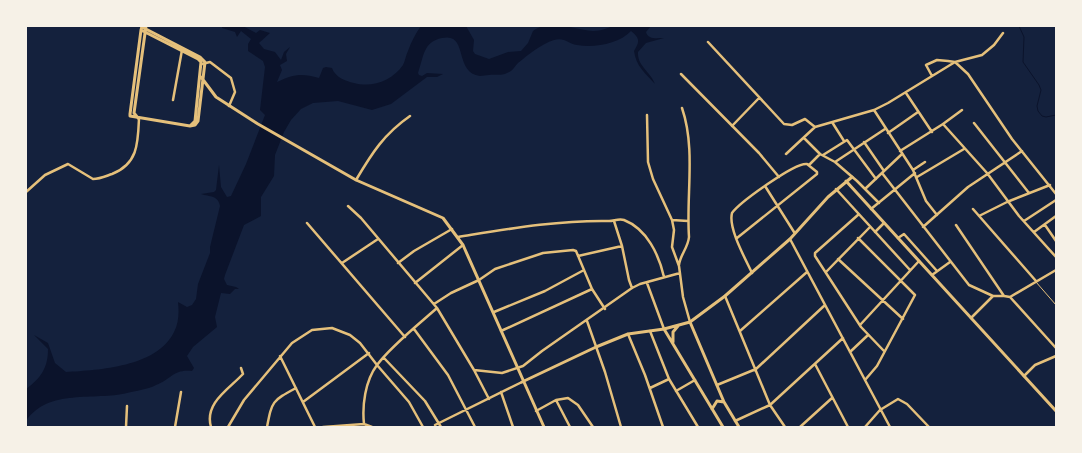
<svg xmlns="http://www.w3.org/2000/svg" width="1082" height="453" viewBox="0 0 1082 453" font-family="'Exo 2',sans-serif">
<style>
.water{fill:#0b132b}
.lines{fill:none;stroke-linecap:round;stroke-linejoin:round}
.stream{stroke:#0b132b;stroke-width:1}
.service{stroke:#e5c07b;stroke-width:1}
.minor{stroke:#e5c07b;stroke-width:2.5}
.tertiary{stroke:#e5c07b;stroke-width:3}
</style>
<rect width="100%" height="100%" fill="#14213d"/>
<path class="water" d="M222 26H243L256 33 260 30 270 33 259 43 264 49 275 52 281 60 284 52 290 47 286 54 287 61 280 65 282 70 277 82C293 74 302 73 319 78L323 68 326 67 332 68C335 77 345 81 354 83 372 88 392 81 403 65 405 61 406 55 408 51 411 42 416 33 421 26H466L474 40 473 51 475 54 489 59 508 52 521 51 528 43 533 31C549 18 575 30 593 31 602 31 606 28 614 26 625 24 639 26 651 26L646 32C648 40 657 38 664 38L646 43 638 52C637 66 651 72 655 84 645 73 636 66 634 51 639 42 641 39 631 31 619 44 594 48 577 45 568 44 565 37 554 40 541 44 528 55 518 63 514 67 513 71 507 73 501 76 495 74 489 75 486 75 483 76 480 76 453 72 469 32 442 38 423 42 424 56 418 73L419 75 422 76 427 73 443 74 437 77H427L391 104 372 110 338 101 313 103 301 109 291 120 284 132 275 155 274 176 261 197V216L244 225 225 275 224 279 227 285 236 287 239 289H235L230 294 221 293 215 317 217 327 193 347 187 356 194 368 192 371C173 369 172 379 156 385 149 389 135 391 127 393 95 401 48 388 26 421V389C41 378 48 368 48 349L34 335 48 343 55 363 66 372C99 370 157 367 174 332 179 323 179 312 178 302L187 307 192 305 196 299 198 284 210 253V247L220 206C218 195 210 197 201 194L214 192 216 190 219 165 221 187 227 197 231 196 246 164 265 115 260 110 265 67 263 61 248 51V44L251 39 241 31 237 37 235 32 222 28Z"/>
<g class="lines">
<path class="stream" d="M1019 26 1024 37 1023 62 1039 85 1041 90 1037 106 1038 111 1042 116 1046 117 1056 115"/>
<path class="service" d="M1036 282 1056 305"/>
<path class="minor" d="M708 42 784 124 792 125 805 119 815 127
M202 64 210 62 231 78 235 92 229 106
M681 74 759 153 779 177
M932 76 926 65 937 60 948 61 955 62 968 74 1012 139 1056 194
M906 93 932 132
M173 100 182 50
M874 110 913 170 926 201 937 215
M647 115 648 162 653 179 672 220 674 230 672 247 679 266 683 297 690 322
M832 122 844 141
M974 123 1029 193
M943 124 987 173 1019 216 1056 257
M732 126 759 98
M888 133 918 112
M804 138 820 154 835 162 857 181 879 203
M864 142 884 171
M900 151 943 124 962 110
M786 154 815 127 874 110 888 103 955 62 982 55 994 45 1003 33
M823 155 847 140 876 179
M835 162 885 129
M809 165 820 154
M913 170 925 162
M882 173 969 285 993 296H1004
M917 177 964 149
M356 180C372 153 384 134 410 116
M765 186 794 232
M836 189 910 270
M865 189 902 154
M26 192 45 175 68 164 93 179C100 179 106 176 112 174 138 164 138 143 139 118
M348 206 361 218 437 308 474 370 489 399
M871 209 915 173
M973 209 1036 281
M859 214 815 253V256L861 327 884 351
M979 216 1007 202 1050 185
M672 220 688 221
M614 221 622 246 629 280 632 288
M1024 221 1056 200
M307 223 405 337
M956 225 1004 296 1010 297 1056 348
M1045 225 1056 241
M923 227 968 187 1022 151
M875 232 884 223
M1034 232 1056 216
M458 237C508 229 558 220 609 221 614 221 619 218 624 220 647 229 659 255 664 277
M737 238 817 174V172L807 164C795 162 739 203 732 213 728 228 745 258 752 273
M858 238 915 295 877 366 865 380
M898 238 904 234 937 271
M790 239 890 427
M578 256 622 246
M838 259 903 319
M342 263 378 239
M398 263 414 251 452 229
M679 265C680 255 688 248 689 237 686 195 696 149 682 108
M826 272 870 227
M932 275 950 262
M415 283 463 245
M647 283 664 329
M725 296 770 405 785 427
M1010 297 1056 270
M434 304 451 293 479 280 495 269 543 253 573 250 576 251 592 289 605 309
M494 312 545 291 584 270
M971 318 993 296
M587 321 605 372 621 427
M860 325 919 261
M414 329 448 375 475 427
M501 331 592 289
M650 331 669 379 698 427
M740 331 807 272
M628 334 645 375 663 427
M850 352 868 335
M280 356 315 427
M384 358 425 401 441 427
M815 364 848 427
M474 370 502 373 523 366 542 351 632 288 640 284 680 273
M1024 376 1035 365 1056 356
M717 385 756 369 825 305
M650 388 669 379
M676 391 695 380
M501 392 513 427
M556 400 570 427
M303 402 369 353
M536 411 556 400 568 398 578 405 593 427
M735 421 770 405 843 338
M364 424C362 406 365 381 377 365 391 346 419 324 437 308
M435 425 522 382
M126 427 127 406
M175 427 181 392
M211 427C204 403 229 389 243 374L241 368
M228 427 244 400 292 343 312 330 332 328 350 335 360 343 377 365 409 402 423 427
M267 427C272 401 272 401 296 388
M323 427 364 424 372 427
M800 427 832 398
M865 427 880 410 898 399 907 404 929 427"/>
<path class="tertiary" d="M142 27 200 57 205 62 198 121 195 125 190 126 130 116V114L141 30 142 26
M141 30 198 59 201 62 195 121 190 126
M201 77 216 97 258 124 356 180 443 218 463 245 544 427
M138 118 134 113 146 26
M846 181 1056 411
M690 322 724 402 739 427
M664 329 723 427
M673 342V332L678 326
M522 382 596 347 628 334 664 329 690 322 725 296 790 239 828 197 852 177
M712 409 717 401 724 402"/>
</g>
<rect width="1082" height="453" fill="none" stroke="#f6f1e7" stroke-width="54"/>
</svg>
